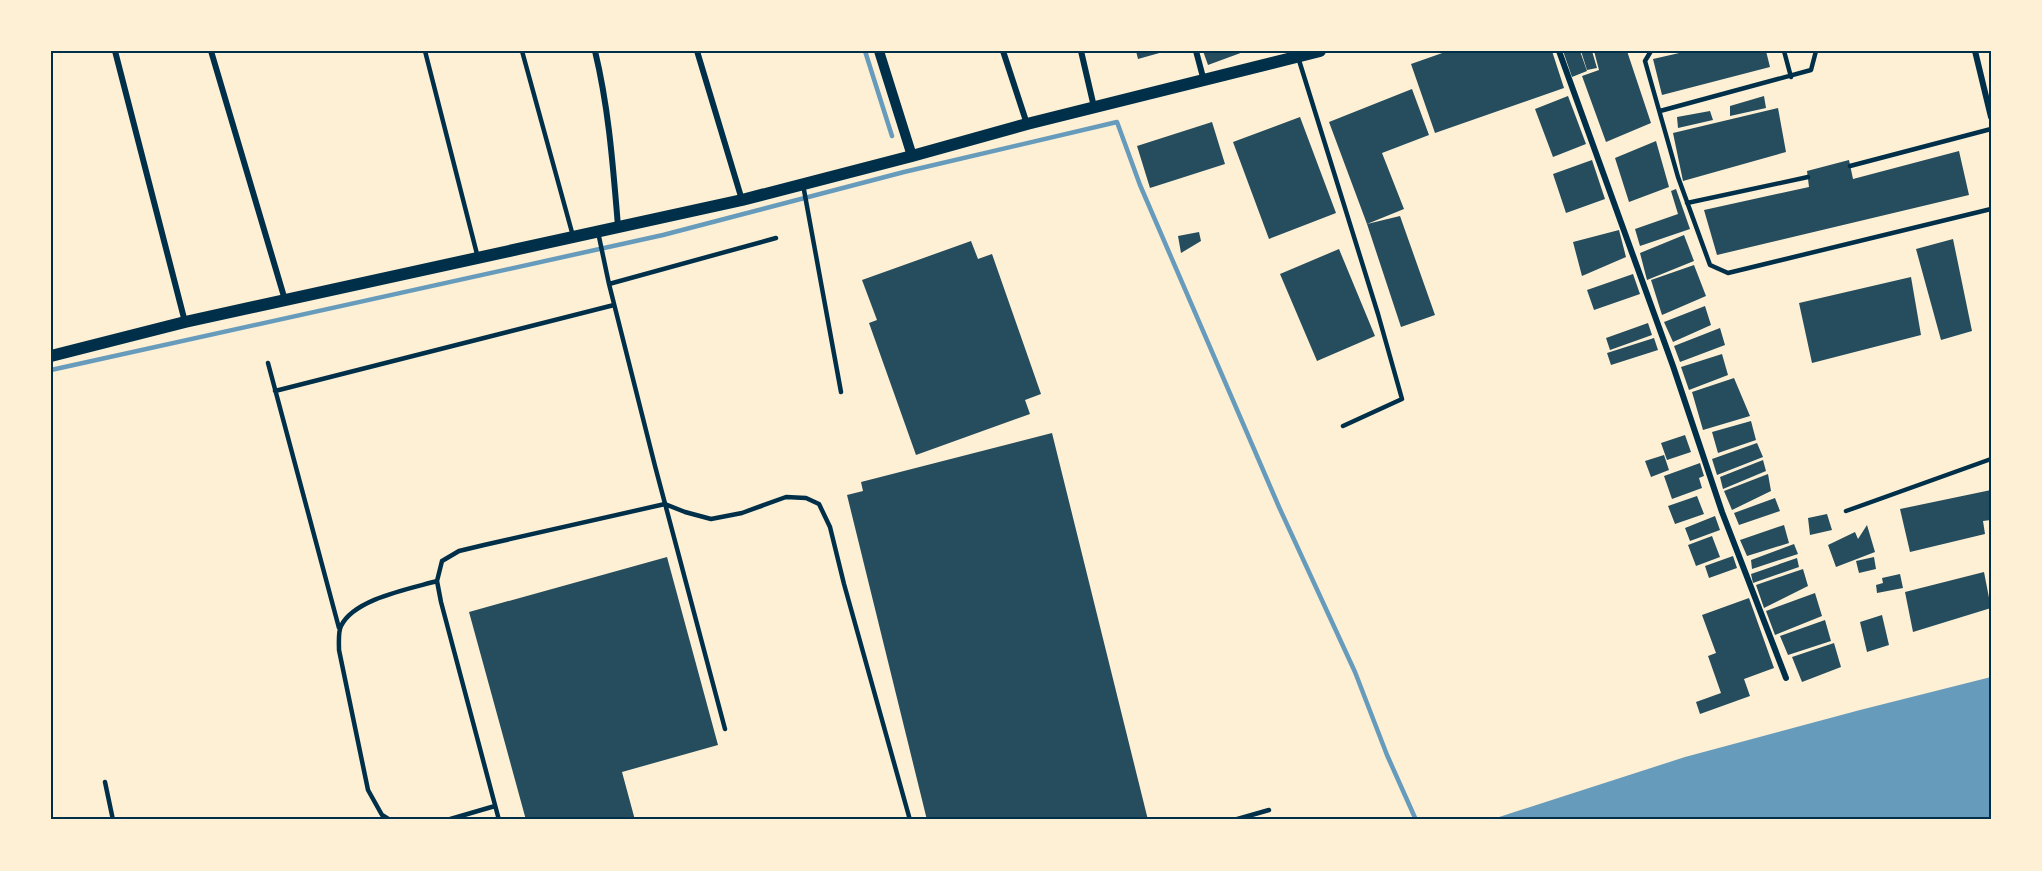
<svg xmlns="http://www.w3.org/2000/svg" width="2042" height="871" viewBox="0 0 2042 871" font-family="Raleway,sans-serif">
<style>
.water{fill:#669bbc}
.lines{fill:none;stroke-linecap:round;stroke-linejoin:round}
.stream{stroke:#669bbc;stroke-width:4.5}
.building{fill:#264d5e}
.service{stroke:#003049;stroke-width:4.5}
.minor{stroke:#003049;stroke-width:6}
.tertiary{stroke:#003049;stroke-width:10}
.secondary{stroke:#003049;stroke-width:12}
.neatline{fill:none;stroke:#003049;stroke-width:2}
</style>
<rect width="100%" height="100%" fill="#fdf0d5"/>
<path class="water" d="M1991 677V820H1490L1685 757 1860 710Z"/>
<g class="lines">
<path class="stream" d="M865 51 892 136
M51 370 663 235 904 172 1117 122 1140 185 1279 507 1355 672 1387 755 1416 820"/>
</g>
<path class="building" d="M1136 51H1163V52L1138 59Z
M1203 51H1246L1208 65Z
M1448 51H1552L1564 88 1435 133 1411 64Z
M1563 51H1580L1587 71 1572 77Z
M1581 51H1592L1597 68 1587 70Z
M1594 51H1627L1651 123 1606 142 1582 76 1599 70Z
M1688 51H1766L1770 67 1662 95 1653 59Z
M1412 89 1429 135 1382 153 1404 209 1367 224 1400 216 1435 315 1401 327 1367 224 1329 122Z
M1568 96 1586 144 1553 157 1535 109Z
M1764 96 1766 108 1730 116V106Z
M1778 108 1786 152 1683 181 1673 133Z
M1710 111 1713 120 1678 128 1677 117Z
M1300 117 1336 213 1269 239 1233 142Z
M1212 122 1225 164 1150 188 1137 146Z
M1656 141 1669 187 1629 202 1615 158Z
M1959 151 1969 195 1717 255 1704 210 1809 187 1807 171 1849 160 1853 179Z
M1592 160 1605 199 1566 213 1553 174Z
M1676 189 1690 229 1640 246 1635 229 1678 214 1671 191Z
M1619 230 1626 257 1582 276 1573 242Z
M1199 232 1201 241 1181 253 1178 236Z
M1684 235 1694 261 1647 280 1640 253Z
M1953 239 1972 331 1941 340 1916 249Z
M971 241 978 259 992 254 1041 394 1025 400 1030 414 916 455 869 323 877 320 862 280Z
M1339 249 1375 336 1317 361 1280 274Z
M1694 265 1706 296 1662 315 1651 280Z
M1633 274 1640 294 1594 310 1587 290Z
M1911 277 1921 335 1812 363 1799 303Z
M1705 306 1711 325 1673 342 1664 322Z
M1648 323 1652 335 1610 350 1606 338Z
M1720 328 1725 345 1680 362 1674 346Z
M1654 338 1658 350 1611 365 1607 353Z
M1722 354 1728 375 1689 390 1681 367Z
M1734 378 1750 416 1703 430 1692 392Z
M1751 421 1756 440 1718 453 1712 432Z
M1052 433 1148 820H927L847 495 863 491 861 482Z
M1685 435 1691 452 1667 460 1661 443Z
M1757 443 1763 457 1717 475 1712 459Z
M1664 455 1669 470 1651 477 1645 461Z
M1763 460 1766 471 1723 489 1720 477Z
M1700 463 1704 476 1699 478 1702 488 1672 499 1664 476Z
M1768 474 1771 491 1732 510 1724 491Z
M1991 490V520L1983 521 1985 534 1910 552 1900 509Z
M1697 496 1704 514 1675 524 1668 506Z
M1775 498 1780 511 1739 525 1734 513Z
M1827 514 1832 530 1810 535 1808 518Z
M1715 516 1720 530 1690 541 1685 528Z
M1784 525 1789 543 1747 556 1740 540Z
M1867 525 1875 552 1836 567 1828 545 1855 532 1858 539Z
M1712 536 1720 557 1696 566 1688 545Z
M1794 544 1798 554 1752 569 1751 560Z
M1733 556 1737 568 1709 578 1705 566Z
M667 557 718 745 622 772 635 820H526L469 612Z
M1874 557 1876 569 1859 573 1856 561Z
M1797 558 1799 567 1753 583 1751 574Z
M1803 569 1808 586 1764 608 1756 585Z
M1984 572 1991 608 1913 632 1905 592Z
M1900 574 1903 588 1877 593 1876 585 1883 583 1882 578Z
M1815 593 1822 616 1775 635 1766 611Z
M1749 598 1774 668 1744 679 1750 696 1700 714 1696 702 1721 693 1708 656 1716 653 1702 615Z
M1882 615 1889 645 1867 652 1860 622Z
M1825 620 1831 641 1788 655 1780 636Z
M1834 643 1841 667 1802 682 1792 657Z"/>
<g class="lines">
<path class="service" d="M425 51 478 258
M522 51 573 236
M1651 51 1645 61 1678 177 1710 265 1728 273 1991 209
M1784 51 1791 77
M1298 57 1378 314 1402 399 1343 426
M1660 111 1811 70 1816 51
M1850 166 1991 129
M804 190 841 392
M1687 203 1808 177
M598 232 609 284 655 466 725 729
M609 284 776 238
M268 363 339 628
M275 391 614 305
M1846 511 1991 459
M105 782 113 820
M390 820 382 815 368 790 339 650C339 643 338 632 341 626 354 599 409 589 437 581
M447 820 495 806
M499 820 441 602 437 581 442 561 459 551 484 545 665 504 685 512 711 519 742 513 786 497 806 498 819 504 830 527 844 584 910 820
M1234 820 1269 810"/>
<path class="minor" d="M115 51 185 322
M211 51 285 300
M595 51C609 109 613 167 618 226
M697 51 742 200
M1003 51 1027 124
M1081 51 1094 107
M1196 51 1204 81
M1559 51 1673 366 1722 512 1786 678
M1975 51 1991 117"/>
<path class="tertiary" d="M879 51 912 156"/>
<path class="secondary" d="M51 356 185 322 742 200 912 156 1027 124 1320 51"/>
</g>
<rect width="2042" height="871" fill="none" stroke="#fdf0d5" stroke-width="105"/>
<rect x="52" y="52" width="1938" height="766" class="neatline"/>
</svg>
